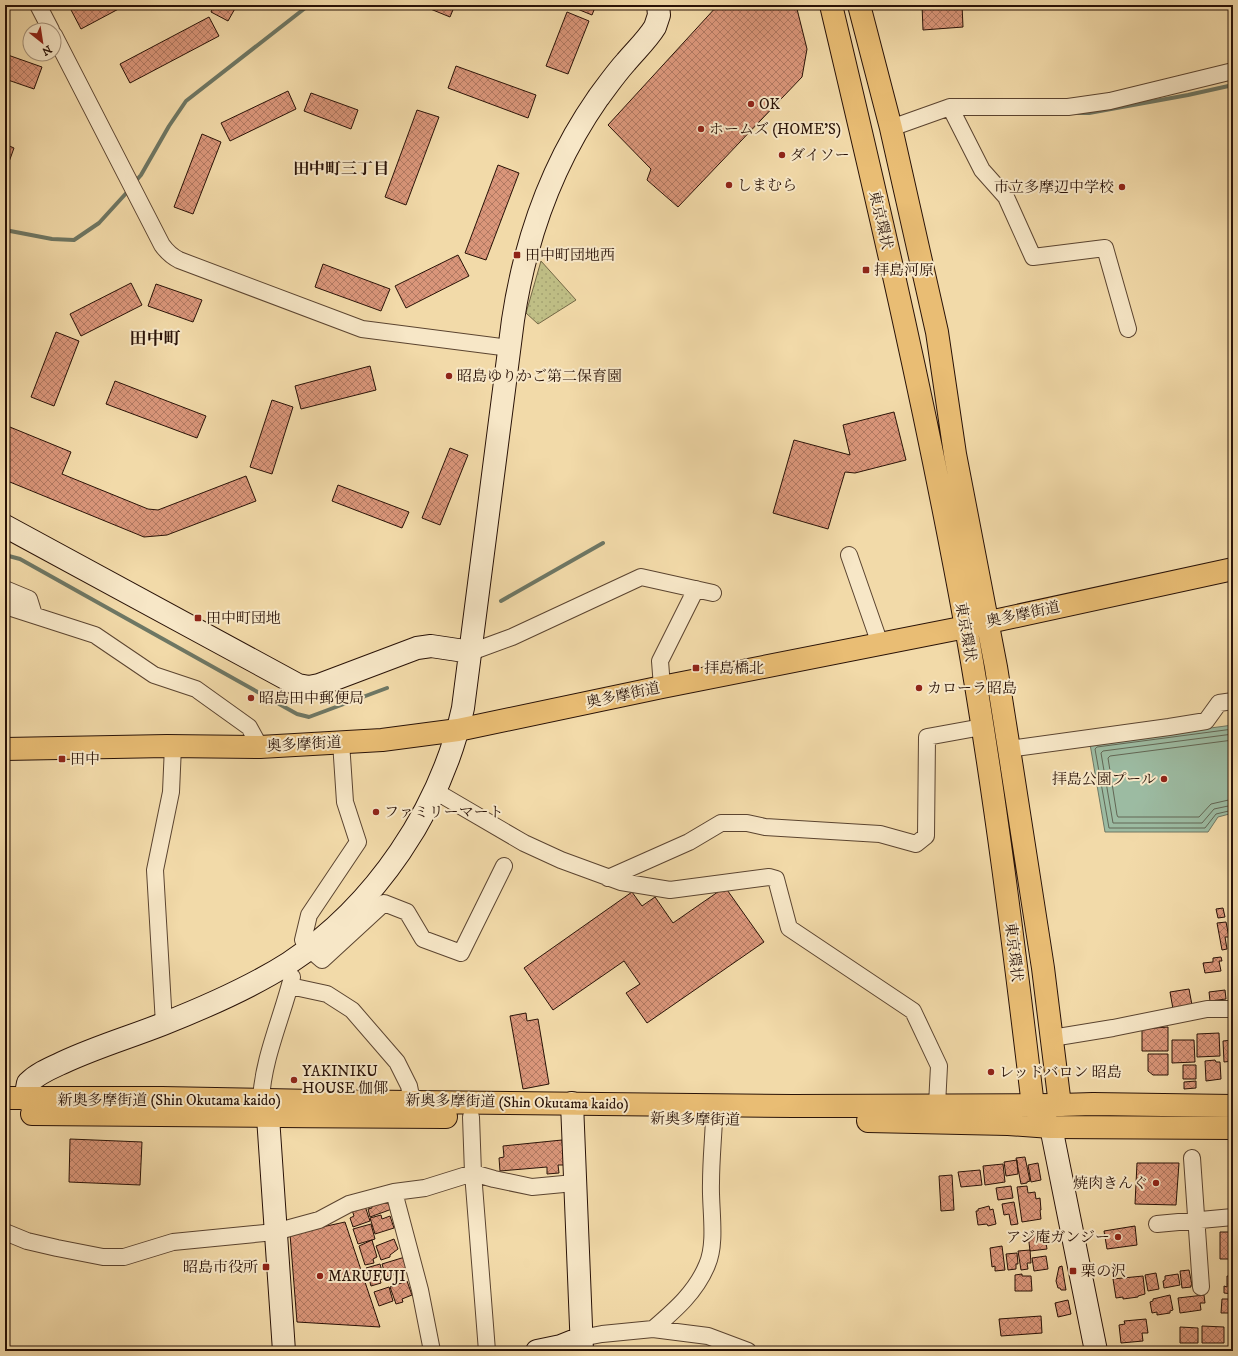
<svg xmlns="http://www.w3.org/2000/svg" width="1238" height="1356" viewBox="0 0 1238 1356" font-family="'IM FELL DW Pica','Noto Serif JP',serif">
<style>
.park{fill:url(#park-dots);stroke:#746846}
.water{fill:#9cbba2;stroke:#6e7764}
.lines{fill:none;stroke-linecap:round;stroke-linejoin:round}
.shore{stroke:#626654;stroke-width:1}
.stream{stroke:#6e7764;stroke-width:4}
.building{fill:url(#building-cross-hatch);stroke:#291207}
.street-casing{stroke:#5b4430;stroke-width:18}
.secondary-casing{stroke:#291207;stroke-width:24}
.primary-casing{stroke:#291207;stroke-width:24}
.highway-casing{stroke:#291207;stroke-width:24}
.street{stroke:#f7e7c7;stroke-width:16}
.secondary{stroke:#f7e7c7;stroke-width:22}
.primary{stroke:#e9bd74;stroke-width:22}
.highway{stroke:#e9bd74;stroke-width:22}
.poi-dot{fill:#8f2418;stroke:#f7e7c7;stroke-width:1.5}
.labels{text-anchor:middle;stroke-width:4;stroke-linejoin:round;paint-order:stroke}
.poi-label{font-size:15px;fill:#291207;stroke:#f7e7c7;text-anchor:start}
.street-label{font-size:15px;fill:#291207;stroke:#f7e7c7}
.neighbourhood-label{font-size:16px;font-weight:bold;fill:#291207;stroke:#f7e7c7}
.quarter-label{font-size:17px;font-weight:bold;fill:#291207;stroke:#f7e7c7}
</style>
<defs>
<pattern id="park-dots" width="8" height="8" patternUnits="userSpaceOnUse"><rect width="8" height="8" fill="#bfbe85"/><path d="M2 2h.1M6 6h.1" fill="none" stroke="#a4a271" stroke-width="1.8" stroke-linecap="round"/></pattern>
<pattern id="building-cross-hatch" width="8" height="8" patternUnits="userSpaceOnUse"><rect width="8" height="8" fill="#da967a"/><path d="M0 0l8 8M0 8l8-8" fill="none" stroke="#b17962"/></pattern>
</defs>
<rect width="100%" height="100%" fill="#f2daa9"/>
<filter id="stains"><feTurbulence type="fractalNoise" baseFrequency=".005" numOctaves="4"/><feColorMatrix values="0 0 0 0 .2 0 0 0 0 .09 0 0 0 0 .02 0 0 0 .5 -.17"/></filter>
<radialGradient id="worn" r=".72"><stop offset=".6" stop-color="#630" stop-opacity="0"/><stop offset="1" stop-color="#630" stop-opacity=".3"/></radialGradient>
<path class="park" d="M541 261 576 300 538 324 526 313Z"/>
<path class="water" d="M1233 725V813L1218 817 1208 832H1105L1090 744Z"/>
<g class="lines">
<path class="shore" d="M1233 729 1097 747 1095 749 1109 828H1205L1216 814 1233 810
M1233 734 1103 751 1101 753 1113 823H1202L1214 809 1233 805
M1233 740 1110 756 1108 758 1117 815 1118 817H1199L1211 804 1233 799"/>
<path class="stream" d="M1078 113H1089L1188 95 1233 85
M134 183 141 175 169 126 186 101 309 5
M5 230 52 239 74 240 99 223 130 189
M5 555 20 559 297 714 309 717 387 688
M501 601 603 543"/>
</g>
<path class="building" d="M76 5H126L81 29 70 8Z
M214 5H237L228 21 211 12Z
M429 5H455L450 17 428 8Z
M571 5H596L592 15 570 6Z
M718 5H796L807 49 802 77 678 207 647 180 651 169 608 125Z
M922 5H962L963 27 923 30Z
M567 12 589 21 568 74 546 66Z
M209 17 219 36 130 83 120 64Z
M5 54 42 67 34 89 5 79Z
M456 66 536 95 528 118 448 88Z
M288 91 296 109 230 141 221 123Z
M311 93 358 110 351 129 304 111Z
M417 110 439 117 406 205 385 197Z
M202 134 221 142 193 214 174 207Z
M5 144 14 148 5 173Z
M498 165 519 173 486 260 465 253Z
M458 255 469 276 406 308 395 286Z
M323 264 390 289 381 311 315 287Z
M131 283 142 305 81 336 70 314Z
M156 284 202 300 193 322 148 306Z
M56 332 79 341 54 406 31 397Z
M370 366 376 390 301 409 295 386Z
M115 381 206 416 197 438 106 404Z
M272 400 293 407 272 474 250 467Z
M894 412 906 460 855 473 845 472 828 529 773 513 794 440 850 455 843 425Z
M5 425 71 452 62 474 148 509 158 510 246 476 256 501 167 535 144 537 5 480Z
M450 448 468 455 440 525 422 518Z
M338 485 409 512 402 528 332 501Z
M725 887 764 942 647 1023 626 993 640 984 624 961 553 1010 524 968 632 892 642 906 655 897 673 923Z
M1230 907H1233V918H1232Z
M1223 908 1225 917 1218 918 1216 909Z
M1226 922 1229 937H1225L1227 949 1222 950 1217 923Z
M1230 922H1233V940Z
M1221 957 1222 961H1219L1221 971 1205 973 1203 963 1213 962V958Z
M1189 989 1192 1005 1173 1009 1170 992Z
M1225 990 1226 999 1210 1001 1209 992Z
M526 1013 527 1021 538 1019 549 1084 523 1089 510 1016Z
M1168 1027V1051H1142V1029Z
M1219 1033 1220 1056 1197 1057V1034Z
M1172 1040H1194L1195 1062 1172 1063Z
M1233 1040V1061L1224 1062 1223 1041Z
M1148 1054H1168V1075H1153L1148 1071Z
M1215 1060 1216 1062H1220L1221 1079 1206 1081 1205 1061Z
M1183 1065H1196V1079H1183Z
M1196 1081V1088L1184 1089V1082Z
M70 1139 142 1142 140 1185 69 1182Z
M562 1140 564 1165H558L559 1173 547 1174V1167L500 1171 499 1158 504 1157 503 1146Z
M1025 1157 1030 1181 1027 1182V1183L1021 1184 1016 1158Z
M1017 1160 1018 1174 1006 1176 1004 1162Z
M1038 1163 1041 1180 1031 1182 1028 1165Z
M1137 1163H1179L1176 1205 1135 1204Z
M1003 1164 1005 1182 985 1185 983 1166Z
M980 1170 982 1185 961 1187 958 1172Z
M952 1175 954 1210 941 1211 939 1176Z
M1011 1186 1013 1198 998 1200 996 1188Z
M1027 1186 1028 1193 1035 1192 1036 1199 1040 1198 1041 1210H1040L1041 1219 1022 1222 1017 1187Z
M387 1194 392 1209 370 1217 368 1209 372 1208 370 1200Z
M1014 1202 1018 1224 1011 1225 1009 1214 1004 1215 1002 1204Z
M365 1206 370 1221 353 1227 350 1218 354 1216 352 1210Z
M989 1206 990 1210 993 1209 996 1224 988 1226 987 1224 978 1225 976 1211H978V1209Z
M381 1215 382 1219 390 1216 394 1228 375 1234 370 1218Z
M345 1222 380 1327 297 1322 290 1234Z
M371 1224 375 1239 358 1244 353 1229Z
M1135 1226 1137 1245 1107 1249 1104 1231Z
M1220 1232H1233V1257H1230V1259H1220Z
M1038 1233V1238L1045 1237 1047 1249 1030 1251 1028 1234Z
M394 1239 398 1249 390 1255V1257L381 1260 376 1246Z
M372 1240 377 1257 373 1259 374 1263 365 1265 359 1246Z
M1002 1246 1005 1270 995 1271V1266L992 1267 990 1248Z
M1030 1250 1031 1263H1027L1028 1269 1021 1270 1018 1251Z
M1017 1253 1018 1264H1016V1269L1008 1270 1006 1254Z
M1046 1256 1048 1269 1034 1271 1032 1258Z
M405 1257 409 1270 386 1277 382 1264Z
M380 1264 384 1278 380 1280 381 1283 371 1286 366 1268Z
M1062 1266 1066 1290H1061L1060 1288H1058L1056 1281 1059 1267Z
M1189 1270 1192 1285H1191V1287L1182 1288 1180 1271Z
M1156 1273 1159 1289 1148 1291 1145 1275Z
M1022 1274V1276H1031L1032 1291H1015V1275Z
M1178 1274 1180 1285 1164 1288 1163 1281 1165 1280V1276Z
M1143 1276 1145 1294 1138 1296V1297L1123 1299V1297L1116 1298 1113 1279Z
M1227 1276H1233V1294L1224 1293V1286L1227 1287Z
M407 1281 412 1295 402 1299 403 1302 396 1304 390 1287Z
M389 1287 393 1301 379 1306 374 1292Z
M1170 1295 1173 1310 1170 1311V1313L1157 1315V1312L1152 1313 1150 1302 1153 1301V1299Z
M1204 1295 1205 1303H1200L1201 1310 1180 1313 1178 1298Z
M1222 1299H1233V1313H1221Z
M1068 1300 1071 1314 1058 1317 1055 1303Z
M1041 1316 1042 1333 1001 1336 999 1319Z
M1146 1319 1148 1333H1142L1143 1341 1121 1343 1119 1325 1125 1324 1124 1321Z
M1202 1326 1224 1327V1343H1202Z
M1180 1327 1198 1328V1343H1180Z
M1174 1347V1351H1157L1156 1348Z
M1181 1349 1215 1350V1351H1181Z"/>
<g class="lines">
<defs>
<path id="street" d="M38 5 51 30
M54 35 162 245C167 252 171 256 179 260L362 329 510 348
M950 107 982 170 1006 197 1033 257 1105 248 1128 329
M891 128 950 107H1068L1110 101 1233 71
M849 555 880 644
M5 589 29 599 34 615
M5 606 95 635 154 675 196 689 249 727 260 747
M471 652 512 637 641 577 713 593
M662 687 660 661 696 589
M341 742 345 802 358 842 309 915 303 940 308 948 322 960 384 903 407 912 423 939 461 953 504 866
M1009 749 1169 727 1206 721 1219 703 1233 701
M435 791 524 843 561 860 621 882 670 890 769 877 776 879 789 928 913 1011 939 1066 937 1105
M608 878 689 842 721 823H747L765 827 880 834 916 844 926 836 927 737 982 727
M290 986 327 994 352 1010 397 1062 409 1086 412 1101
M164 1024 155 870 171 792 173 746
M1052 1038 1113 1028 1207 1009H1233
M261 1100C263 1058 282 1018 292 977
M471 1117 473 1173 487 1351
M1192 1158 1201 1287
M394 1192 420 1290 432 1351
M1157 1224 1233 1217
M5 1232 27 1241 57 1248 103 1257H124L173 1242 275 1232 319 1220 349 1204 394 1192 425 1188 473 1173 494 1179 532 1187 574 1183
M653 1329C675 1310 696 1292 707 1265 717 1243 710 1208 711 1183 711 1162 713 1141 714 1120
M581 1338 602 1334 653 1329 708 1336 748 1351"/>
<path id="secondary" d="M5 526 298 685 309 687 319 685 417 648 431 646 471 652
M25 1099 28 1083C38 1073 51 1068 64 1062 96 1047 130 1037 163 1024 206 1007 250 988 289 963 375 906 441 809 463 708L513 320C525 240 552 164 598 98 607 86 616 73 626 62 636 50 647 40 655 27L659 15 658 5
M261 1100 268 1117 284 1351
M572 1103 582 1351
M1051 1127 1096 1351
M537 1351 561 1346 581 1338"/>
<path id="primary" d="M5 749 167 746 260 747 382 740 458 730 662 687 966 627 1233 569
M5 1098H162L315 1101 793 1106 1060 1105
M32 1114C170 1116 308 1116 446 1117
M868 1121 1008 1124 1051 1127"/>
<path id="highway" d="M831 5C880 211 928 418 966 627 994 785 1014 946 1033 1106L1051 1127 1233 1128
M859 5 891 128 937 332 955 454 996 667 1009 749 1043 968 1060 1105
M1060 1105 1093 1104 1233 1106"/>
</defs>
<use href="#street" class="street-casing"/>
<use href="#secondary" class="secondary-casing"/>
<use href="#primary" class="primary-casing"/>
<use href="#highway" class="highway-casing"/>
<use href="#street" class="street"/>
<use href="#secondary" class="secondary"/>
<use href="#primary" class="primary"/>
<use href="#highway" class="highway"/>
</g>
<g class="poi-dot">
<circle cx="751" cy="104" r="4"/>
<circle cx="701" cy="129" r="4"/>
<circle cx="782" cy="155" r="4"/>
<circle cx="729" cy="185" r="4"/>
<circle cx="1122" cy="187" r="4"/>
<rect x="513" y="251" width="8" height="8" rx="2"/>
<rect x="862" y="266" width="8" height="8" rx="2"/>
<circle cx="449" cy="376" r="4"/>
<rect x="194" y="614" width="8" height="8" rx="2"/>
<rect x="692" y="664" width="8" height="8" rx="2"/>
<circle cx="919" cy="688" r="4"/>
<circle cx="251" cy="698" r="4"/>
<rect x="58" y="755" width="8" height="8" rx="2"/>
<circle cx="1164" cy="779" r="4"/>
<circle cx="376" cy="812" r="4"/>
<circle cx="991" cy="1072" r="4"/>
<circle cx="294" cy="1080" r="4"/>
<circle cx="1156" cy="1183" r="4"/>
<circle cx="1118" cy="1237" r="4"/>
<rect x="262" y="1263" width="8" height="8" rx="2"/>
<rect x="1069" y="1267" width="8" height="8" rx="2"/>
<circle cx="320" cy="1276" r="4"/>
</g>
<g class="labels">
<g class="poi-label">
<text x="759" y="109">OK</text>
<text x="709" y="134">ホームズ (HOME'S)</text>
<text x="790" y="160">ダイソー</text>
<text x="737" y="190">しまむら</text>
<text x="1114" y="192" text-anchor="end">市立多摩辺中学校</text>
<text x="525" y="260">田中町団地西</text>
<text x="874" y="275">拝島河原</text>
<text x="457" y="381">昭島ゆりかご第二保育園</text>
<text x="206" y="623">田中町団地</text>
<text x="704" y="673">拝島橋北</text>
<text x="927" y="693">カローラ昭島</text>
<text x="259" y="703">昭島田中郵便局</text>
<text x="70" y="764">田中</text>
<text x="1156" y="784" text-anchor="end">拝島公園プール</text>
<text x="384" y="817">ファミリーマート</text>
<text x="302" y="1076">YAKINIKU<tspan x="302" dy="17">HOUSE 伽倻</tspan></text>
<text x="999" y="1077">レッドバロン 昭島</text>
<text x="1148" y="1188" text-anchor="end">焼肉きんぐ</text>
<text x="1110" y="1242" text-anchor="end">アジ庵ガンジー</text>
<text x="258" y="1272" text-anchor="end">昭島市役所</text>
<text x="1081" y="1276">栗の沢</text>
<text x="328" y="1281">MARUFUJI</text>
</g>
<g class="street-label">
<text transform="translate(881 220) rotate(77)" y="5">東京環状</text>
<text transform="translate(1023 614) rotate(-12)" y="5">奥多摩街道</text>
<text transform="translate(966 632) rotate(80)" y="5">東京環状</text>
<text transform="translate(623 695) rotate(-12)" y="5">奥多摩街道</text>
<text transform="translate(304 744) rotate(-3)" y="5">奥多摩街道</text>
<text transform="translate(1014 952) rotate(83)" y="5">東京環状</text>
<text x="169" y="1105">新奥多摩街道 (Shin Okutama kaido)</text>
<text transform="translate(517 1102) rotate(1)" y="5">新奥多摩街道 (Shin Okutama kaido)</text>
<text transform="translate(695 1119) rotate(1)" y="5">新奥多摩街道</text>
</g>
<g class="neighbourhood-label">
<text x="341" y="174">田中町三丁目</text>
</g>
<g class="quarter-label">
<text x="155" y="344">田中町</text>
</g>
</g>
<rect width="1238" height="1356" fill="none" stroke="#f2daa9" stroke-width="20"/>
<rect x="6" y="6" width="1226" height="1344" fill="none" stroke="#291207" stroke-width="2"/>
<rect x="10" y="10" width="1218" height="1336" fill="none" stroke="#291207"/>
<g transform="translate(42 42) rotate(150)"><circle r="19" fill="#f7e7c7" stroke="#a5927a"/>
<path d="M0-3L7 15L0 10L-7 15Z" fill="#8f2418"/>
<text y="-6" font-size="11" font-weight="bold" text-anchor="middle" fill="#291207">N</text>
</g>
<rect width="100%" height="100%" filter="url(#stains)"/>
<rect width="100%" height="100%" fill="url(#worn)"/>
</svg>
